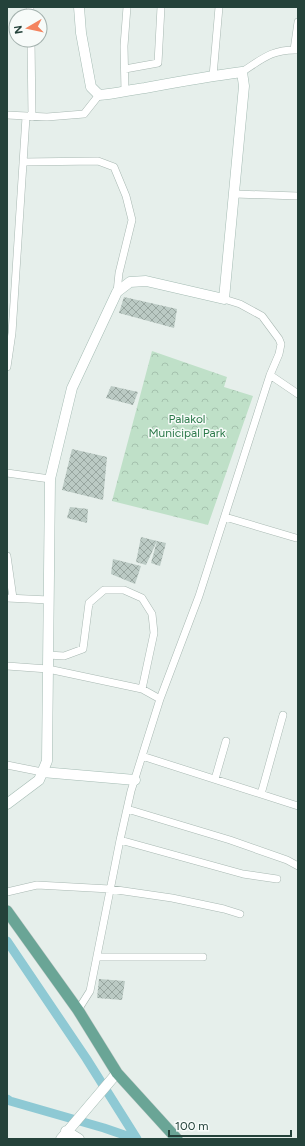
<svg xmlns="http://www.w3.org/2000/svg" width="305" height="1146" viewBox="0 0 305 1146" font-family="Figtree,sans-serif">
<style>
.park{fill:url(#park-crowns)}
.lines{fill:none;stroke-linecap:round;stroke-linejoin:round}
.canal{stroke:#8ec9d4;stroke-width:9}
.building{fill:url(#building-cross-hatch)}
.street-casing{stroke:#a8b8b2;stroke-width:8}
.secondary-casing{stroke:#a4bbb3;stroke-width:11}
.primary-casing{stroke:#c2cac8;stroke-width:12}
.street{stroke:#fff;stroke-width:7}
.secondary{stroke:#fff;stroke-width:10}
.primary{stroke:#6aa596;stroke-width:11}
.labels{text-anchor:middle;stroke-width:3;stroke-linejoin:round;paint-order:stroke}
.park-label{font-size:12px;fill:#2d7a4b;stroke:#f7fbf9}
</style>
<defs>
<pattern id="park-crowns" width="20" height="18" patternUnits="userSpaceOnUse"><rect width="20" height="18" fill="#bfe0c8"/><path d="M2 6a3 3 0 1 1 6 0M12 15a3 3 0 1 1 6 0" fill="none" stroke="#a4c1ad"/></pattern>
<pattern id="building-cross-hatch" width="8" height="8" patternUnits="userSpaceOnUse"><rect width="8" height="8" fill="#bbcac4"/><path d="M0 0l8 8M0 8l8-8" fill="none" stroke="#98a6a0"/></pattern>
</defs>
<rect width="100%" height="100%" fill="#e6efeb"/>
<path class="park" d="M152 351 227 377 224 387 253 396 208 525 112 501Z"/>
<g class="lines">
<path class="canal" d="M7 941 86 1058 137 1139
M7 1099 10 1101 104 1128 136 1139"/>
</g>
<path class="building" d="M124 297 177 309 174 328 119 313Z
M111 386 138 392 133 405 106 398Z
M72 449 107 457 103 500 62 490Z
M70 507 88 509 87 523 67 518Z
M141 537 157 541 146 565 136 562Z
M157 541 166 543 160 566 151 563Z
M113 559 141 566 135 584 111 574Z
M99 979 125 981 122 1000 97 998Z"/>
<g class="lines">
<defs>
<path id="street" d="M30 7V16
M31 40 32 117
M294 50 298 22
M125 69 158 63 161 7
M242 72C262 59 272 49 298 50
M213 76 219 7
M125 92 124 46 127 7
M7 115 47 117 84 114 99 95
M23 162 98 161 114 167 126 196 132 220 119 273 117 292
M235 194 298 196
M7 367 12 333 26 117
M270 375 298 394
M7 473 50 479
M225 517 296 538
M7 556 13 598
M7 598 49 600
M48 655 64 656 83 649 89 603 104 590H124L142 598 152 614 154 633 142 689
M7 666 48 669 142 689 160 699
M142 756 298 806
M7 765 42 772
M215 779 226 741
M261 794 283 715
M127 809 230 840 287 860 298 866
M120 840 243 874 277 879
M7 892 37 885 110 889 172 898 224 909 240 914
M97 957H203
M78 1010 90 991 120 840 131 791 160 699 199 596 270 375 279 354 281 344 279 339 262 316 240 304 224 299"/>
<path id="secondary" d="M42 772 135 780
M7 804 39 780 47 761 50 479 72 388 117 292 130 282 146 281 224 299 244 86 242 72C210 76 177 82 145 88 129 90 115 94 99 95L91 87 81 33 79 7
M66 1131 79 1139
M61 1139 117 1073"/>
<path id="primary" d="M7 911 78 1010 117 1073 177 1139"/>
</defs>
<use href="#street" class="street-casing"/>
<use href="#secondary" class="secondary-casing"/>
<use href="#primary" class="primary-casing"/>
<use href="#street" class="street"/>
<use href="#secondary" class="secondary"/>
<use href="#primary" class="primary"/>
</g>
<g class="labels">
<g class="park-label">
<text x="187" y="423">Palakol<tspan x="187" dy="14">Municipal Park</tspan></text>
</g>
</g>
<rect width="305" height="1146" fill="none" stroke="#24423a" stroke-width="16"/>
<g transform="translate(28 28) rotate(261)"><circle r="19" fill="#f7fbf9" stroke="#a3b1ad"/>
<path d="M0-3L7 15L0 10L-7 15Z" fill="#f4845f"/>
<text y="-6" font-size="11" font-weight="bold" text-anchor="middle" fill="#24423a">N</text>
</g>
<path d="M169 1130v6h122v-6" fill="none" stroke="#24423a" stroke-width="2"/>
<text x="175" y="1130" font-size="12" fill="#24423a" stroke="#f7fbf9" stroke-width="3" paint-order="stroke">100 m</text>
</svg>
